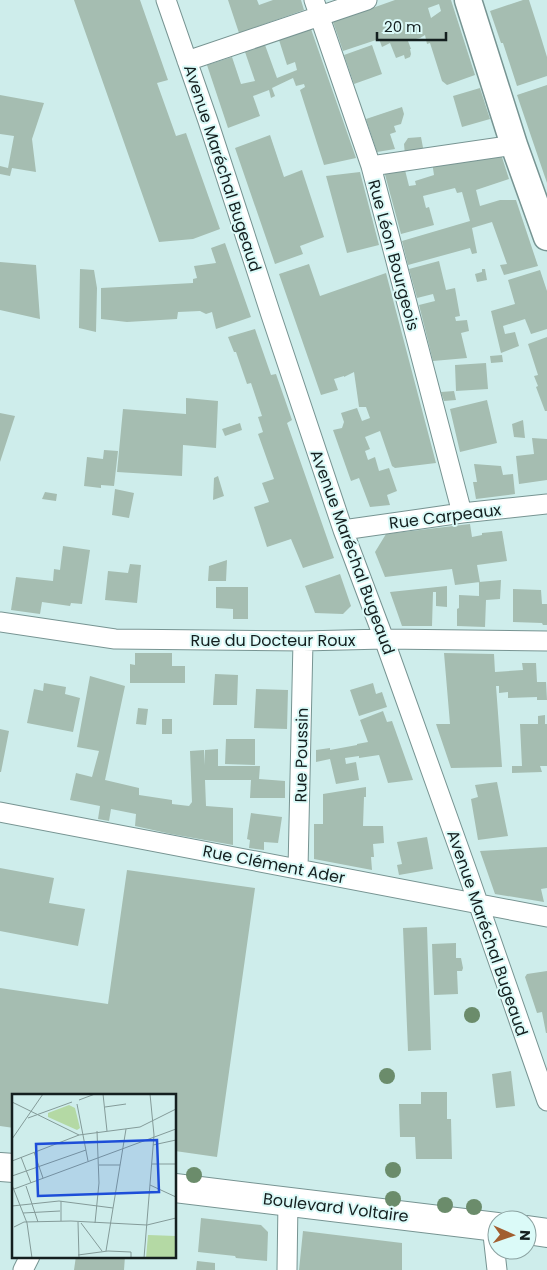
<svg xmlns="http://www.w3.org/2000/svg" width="547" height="1270" viewBox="0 0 547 1270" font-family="Poppins,sans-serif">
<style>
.building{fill:#a5bdb1;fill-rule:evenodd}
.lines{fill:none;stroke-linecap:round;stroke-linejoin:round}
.street-casing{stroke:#779492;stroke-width:21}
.secondary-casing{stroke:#779492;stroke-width:29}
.primary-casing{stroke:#779492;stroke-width:30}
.street{stroke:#fff;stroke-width:19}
.secondary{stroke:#fff;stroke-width:26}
.primary{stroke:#fff;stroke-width:28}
.tree{fill:#6b8c6b}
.labels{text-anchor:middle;stroke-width:4;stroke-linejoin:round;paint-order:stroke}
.street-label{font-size:16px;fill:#141f1f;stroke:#dbfaf8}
.inset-road{fill:none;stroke:#849b99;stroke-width:1}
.view{fill:#1d4ed8;fill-opacity:0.15;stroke:#1d4ed8;stroke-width:2.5}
.inset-edge{fill:none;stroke:#141f1f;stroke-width:2.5}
</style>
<rect width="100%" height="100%" fill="#ceedeb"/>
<path class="building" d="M74 0H140L168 80 157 83 176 136 186 133 220 229 193 239 159 242Z
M228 0H257L259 5 273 0H301L304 10 239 33Z
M395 0H451L475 75 447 85 442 81 430 43 427 44 425 35 420 38 408 41 411 49H410L411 54 410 57 405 59 404 55 396 58 390 43 382 47 379 39 343 51 333 22ZM439 4 441 11 431 18 428 8Z
M523 0H529L539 31 547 57V76L517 86 503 43H501L490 11Z
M311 29 356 158 324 165 300 90 305 87 304 84 296 86 293 78 272 88 275 96 271 98 269 90 253 96 260 116 228 128 207 65 232 57 241 84 255 81 245 52 265 45 277 78 297 70 295 62 287 65 279 40Z
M372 45 382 74 354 84 344 55Z
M547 85V183L517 95Z
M480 88 490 119 462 127 453 96Z
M0 95 44 103 32 139 36 172 12 168 10 176 0 174V166L8 168 14 136 0 134Z
M402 107 404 114 401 124 394 126 396 132 390 134 395 149 377 152 366 119Z
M270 135 284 177 302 170 324 237 300 246 303 254 275 264 235 148Z
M421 137 424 153 405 155 404 144 408 138Z
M501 154 509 179 476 190 480 206 500 200H516L538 266 504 275 500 265 507 264 492 222 472 228 477 253 472 254 470 248 408 265 402 241 470 221 462 192 457 193 455 188 423 196 426 208 429 207 434 225 401 234 384 171 404 166 409 186 416 185 415 181 434 175 432 162Z
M360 172 379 245 347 253 326 176Z
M225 243 251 317 216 329 212 312 206 314 200 311 178 312 177 319 127 322 101 319V288L193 283V279L197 278 194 266 216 263 211 248Z
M439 261 446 290 455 288 460 316 455 317 456 321 467 320 469 331 461 333 467 358 433 361 419 305 435 301 433 294 417 298 409 269Z
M0 262 36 265 40 319 0 310Z
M309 264 320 296 386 273 436 463 395 468 392 466 380 431 365 437 370 449 365 451 368 460 375 457 379 471 389 468 397 491 387 495 390 505 370 507 359 478 351 481 333 430 342 428 344 422 341 413 357 408 362 421 370 418 366 407H359L354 372 344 377V376L334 379 338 390 321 395 279 274Z
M80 269 94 270 97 288 96 332 79 328Z
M482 269H485L487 280 477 282 475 274 482 272Z
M540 270 547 291V329L531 334 525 319 503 326 505 334 515 332 519 346 501 353 491 311 515 304 508 280Z
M255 329 271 375 276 374 292 420 287 423 334 558 303 568 291 539 267 547 254 507 269 502 262 483 274 479 258 434 263 432 258 417 262 416 251 383 247 384 236 352H234L228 337Z
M547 337V411H545L536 387 538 386 534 376 538 375 528 344Z
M502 355 503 362 491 363 490 356Z
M486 363 488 389 456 391 455 365Z
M454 391 456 400 444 401 441 392Z
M186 398 218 401 216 448 183 445 182 476 117 472 123 409 186 414Z
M487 400 497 443 460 452 450 409Z
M0 413 15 416 0 462Z
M523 420 525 438 514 437 512 424Z
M240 423 242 430 225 436 222 429Z
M532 438 547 439V480L519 484 516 456 534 454Z
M104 450 118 451 114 486 101 485V488L84 486 87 457 103 459Z
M474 464 501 466 503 475 513 474 515 494 476 499 473 482H477Z
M218 476 224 496 213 500 214 478Z
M115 489 134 493 129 518 112 515Z
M45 492 57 494 56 501 42 499Z
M470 524 472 537 482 535V533L502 531 507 561 477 565 480 582 455 585 452 569 385 577 375 552 386 534Z
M63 546 90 550 82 604 71 603 70 606 42 602 40 614 11 610 16 577 53 581 54 569 60 570Z
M227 560 226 581H208L209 566Z
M130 564 141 565 137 603 105 600 108 571 128 573Z
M340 574 351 606 343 614 315 613 305 586Z
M501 580 500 599 486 600 485 627 457 626V609L459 608V595L479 596V582Z
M447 586V607L436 606V592H433L432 626H402L390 592Z
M216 587H248V619H233V609L216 608Z
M513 589 541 590 542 604H547V625H543L542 623 513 622Z
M135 653H172V666H185V683H130V664L135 665Z
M444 653 494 654 495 672 523 670 522 663H536L537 682H546L547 700H537V697L508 698V692L499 693V686H496L502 767 451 768 436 724H450Z
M215 674 238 675 237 705H213Z
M90 676 125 686 105 780 139 788V795L172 800V804L189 806 192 802 190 751 204 750 205 765V750L218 749V766H260L259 779 285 781V798H250L251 780H205L206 806 233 808V845L171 834 135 826 136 814 111 809 109 821 98 819 100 806 70 800 76 773 92 777 99 751 77 747Z
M44 683 66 687 65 694 80 698 73 732 27 723 34 689 43 691Z
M373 683 376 694 382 692 387 707 359 716 350 690Z
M256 689 288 690 287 729 254 728Z
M138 708 148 709 146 725 136 724Z
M383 711 387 722 392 721 413 780 388 783 379 755 359 758V756L345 758 346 764 356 762 359 780 336 784 330 759 316 762V750L330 748V750L357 745V744L368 742 360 720Z
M545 715V724H547V766H540L542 772 512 773V766H522L520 724H538V716Z
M162 719H172V734H162Z
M0 729 9 731 1 772H0Z
M226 739H255V765L225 764Z
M497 782 508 836 478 840 471 799 478 797 475 785Z
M366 787V797H364L363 826H383L384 843 373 844 374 857H371L372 870 314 859V824H323V794Z
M251 813 282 817 278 843 264 842V850L249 848 250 840 247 839Z
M427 837 433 869 399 875 397 865 402 864 397 842Z
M547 847V888L541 889 544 902 495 894 480 851Z
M0 868 54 878 49 903 85 909 78 946 0 931Z
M127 870 255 888 217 1157 175 1151V1095H14V1128L0 1126V988L108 1004Z
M427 927 431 1050 408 1051 403 928Z
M456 943V958H461L463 968 462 971H457L458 994 434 995 432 944Z
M547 971V1033H546L542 1012 537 1013 525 977 527 974Z
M511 1071 515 1106 496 1108 492 1074Z
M421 1092H447V1119H451L452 1159H416L415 1137H400L399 1104H421Z
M201 1218 261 1225 268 1232 267 1261 236 1258 235 1256 198 1252Z
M303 1231 402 1243V1270H299Z
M76 1256H125L124 1270H74Z
M197 1261 215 1263V1270H196Z"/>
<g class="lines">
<defs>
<path id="street" d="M166 0 208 121 271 315 343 530 384 639 468 874 547 1101
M314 0 371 166 462 513
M187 61 367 0
M371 166 514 145
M343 530 462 513 547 504
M0 622 115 639 303 641 384 639 547 641
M0 812 547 917
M298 869 303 641
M492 1226 497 1270
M23 1270 30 1256
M287 1270 288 1201"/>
<path id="secondary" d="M468 0 514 145 547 237"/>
<path id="primary" d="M0 1167 14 1168
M175 1188 497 1227
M527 1230 547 1233"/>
</defs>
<use href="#street" class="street-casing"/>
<use href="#secondary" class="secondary-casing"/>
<use href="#primary" class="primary-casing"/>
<use href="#street" class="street"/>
<use href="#secondary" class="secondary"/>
<use href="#primary" class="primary"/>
</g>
<g class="tree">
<circle cx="472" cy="1015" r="8"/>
<circle cx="387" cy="1076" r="8"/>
<circle cx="393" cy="1170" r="8"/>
<circle cx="194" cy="1175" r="8"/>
<circle cx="393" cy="1199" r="8"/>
<circle cx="445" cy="1205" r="8"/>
<circle cx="474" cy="1207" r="8"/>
</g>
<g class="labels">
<g class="street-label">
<text transform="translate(223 168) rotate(72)" y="6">Avenue Maréchal Bugeaud</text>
<text transform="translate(394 255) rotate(75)" y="6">Rue Léon Bourgeois</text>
<text transform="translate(445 516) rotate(-7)" y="6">Rue Carpeaux</text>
<text transform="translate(353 552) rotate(70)" y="6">Avenue Maréchal Bugeaud</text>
<text x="273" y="646">Rue du Docteur Roux</text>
<text transform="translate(301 755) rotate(-89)" y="6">Rue Poussin</text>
<text transform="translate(274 864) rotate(11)" y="6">Rue Clément Ader</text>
<text transform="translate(488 933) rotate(71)" y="6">Avenue Maréchal Bugeaud</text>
<text transform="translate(336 1207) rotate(7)" y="6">Boulevard Voltaire</text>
</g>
</g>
<g transform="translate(12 1094)">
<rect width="164" height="164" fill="#ceedeb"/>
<path d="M57 11 63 14 68 34 65 36 36 23V19ZM136 141 164 142V164H134Z" fill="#b4d9a4"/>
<path class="inset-road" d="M91 0 95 37M67 6 83 0M0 8 67 41M65 10 76 67M93 13 114 10M16 24 60 8M0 45 31 0M141 51 164 46M22 58 31 84M9 63 19 89M0 67 67 41 128 33 164 15M140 70H164M87 71H108M0 82 74 56M0 91 15 129 20 164M138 91 164 103M14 92 26 128M2 95 164 35M49 107V127M0 112 47 107 101 114M11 119 48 117M66 128 67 164M69 129 90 157M83 129 87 89 85 37M2 133 12 128 59 127 135 131 164 124M94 157 114 35M66 161 96 157 119 158V164M132 164 142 41 138 0"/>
<path class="view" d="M145 46 147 98 26 102 24 50Z"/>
<rect width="164" height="164" class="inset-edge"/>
</g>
<g transform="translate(512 1235) rotate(92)"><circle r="24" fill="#dbfaf8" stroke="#8ba2a1"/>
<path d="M0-4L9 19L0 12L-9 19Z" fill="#a25e30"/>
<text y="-8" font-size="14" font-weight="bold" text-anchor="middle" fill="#141f1f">N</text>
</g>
<path d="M377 32v8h69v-8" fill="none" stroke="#141f1f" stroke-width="2.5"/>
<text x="384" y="32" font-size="15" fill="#141f1f" stroke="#dbfaf8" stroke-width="4" paint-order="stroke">20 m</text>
</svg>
